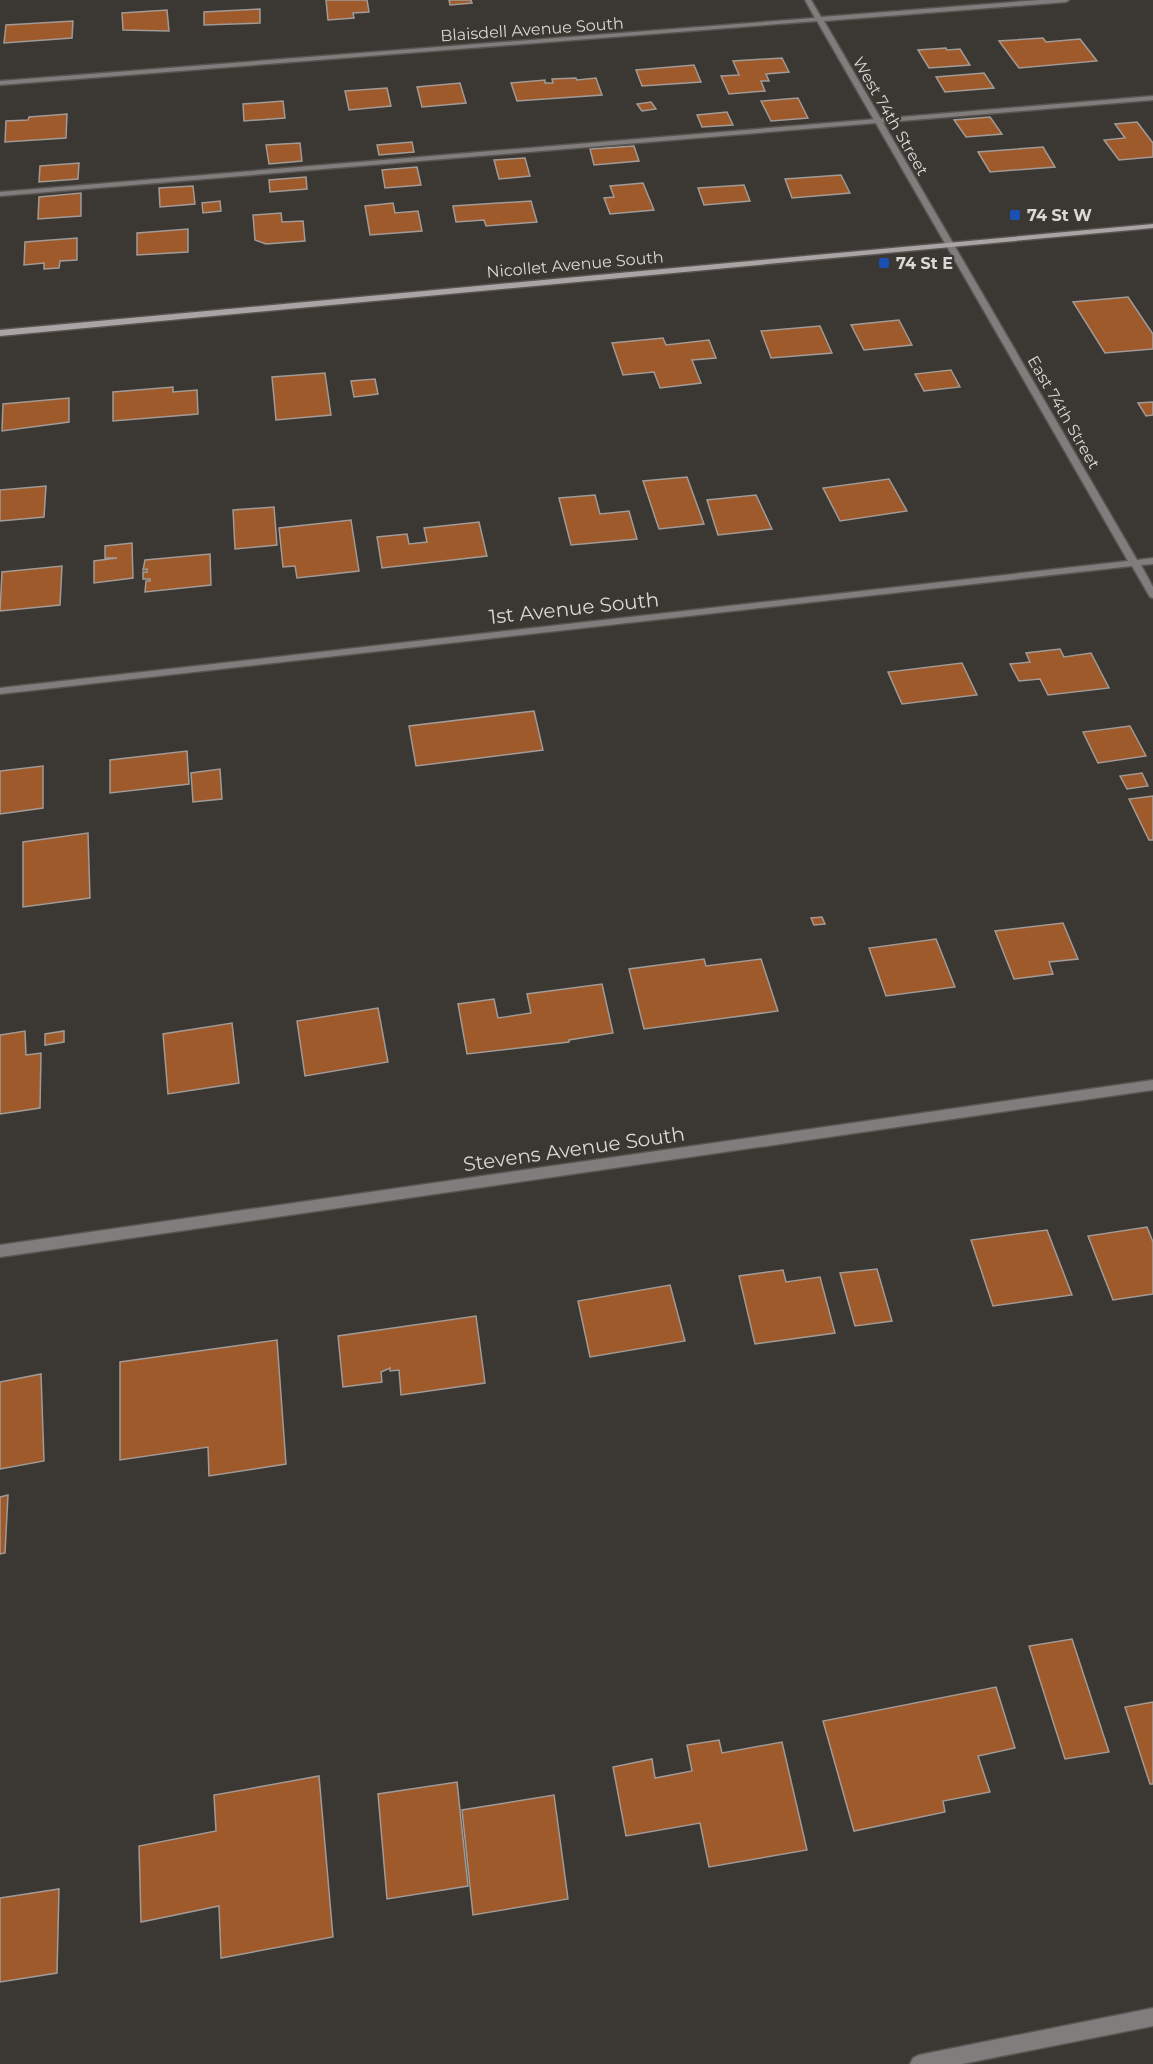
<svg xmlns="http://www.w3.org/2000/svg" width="1153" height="2064" viewBox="0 0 1153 2064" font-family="Montserrat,sans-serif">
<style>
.building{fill:#9f5a2c;stroke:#a19a96;stroke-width:1.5}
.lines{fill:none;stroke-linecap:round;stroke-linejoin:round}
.service-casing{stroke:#585450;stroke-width:3}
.minor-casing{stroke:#585450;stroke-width:3}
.secondary-casing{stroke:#585450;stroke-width:3}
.service{fill:#817d7d;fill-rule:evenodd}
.minor{fill:#817d7d;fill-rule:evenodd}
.secondary{fill:#aaa4a4;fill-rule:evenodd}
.transit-dot{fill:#1a4fb4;stroke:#3b3732;stroke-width:2}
.labels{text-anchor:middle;stroke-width:4.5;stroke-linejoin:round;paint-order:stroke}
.far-street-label{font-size:16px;fill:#dbd9d6;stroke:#3b3732}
.far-poi-label{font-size:16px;font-weight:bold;fill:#dbd9d6;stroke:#3b3732;text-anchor:start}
.street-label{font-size:20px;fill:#dbd9d6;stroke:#3b3732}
</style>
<rect width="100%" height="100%" fill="#3b3732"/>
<path class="building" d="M326 0H367L369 12 353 13 354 18 328 20Z
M449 0H471L472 3 450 5Z
M260 9V23L204 25V12Z
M167 10 169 31 123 30 122 13Z
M73 21 72 38 4 43 6 25Z
M1043 38 1046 42 1080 39 1097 61 1019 68 999 41Z
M946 48 947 50 960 49 970 65 929 68 918 50Z
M782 58 789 72 766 74 769 81H761L765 91 729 94 721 76 739 75 733 61Z
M694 65 701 82 642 86 636 70Z
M984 73 994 88 945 92 936 77Z
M576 78 577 80 596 78 602 95 517 101 511 83 545 80V83H553L552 79Z
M460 83 466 103 422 107 417 87Z
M387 88 391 106 349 110 345 91Z
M798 98 808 118 771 121 761 101Z
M283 101 285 118 244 121 243 104Z
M651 102 656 109 642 111 637 104Z
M727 112 733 125 702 127 697 115Z
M67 114 66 138 5 142 6 121 28 120 29 117Z
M990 117 1002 134 966 137 954 120Z
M1137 122 1153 143V157L1119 160 1104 140 1125 138 1115 124Z
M412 142 414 152 379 155 377 145Z
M300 143 302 161 269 164 266 145Z
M634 146 639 161 594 165 590 149Z
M1043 147 1055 167 990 172 978 152Z
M525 158 530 176 499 179 494 160Z
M79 163 78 179 39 182 40 166Z
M417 167 421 185 385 188 382 170Z
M841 175 850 193 792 198 785 179Z
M306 177 307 189 270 192 269 180Z
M643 183 654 210 610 214 604 198 614 197 610 186Z
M744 185 750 201 704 205 698 188Z
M193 186 195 204 160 207 159 188Z
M81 193V216L38 219 39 197Z
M220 201 221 211 203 213 202 203Z
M531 201 537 222 486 226 484 220 456 222 453 206Z
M393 203 395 213 418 211 422 231 370 235 365 206Z
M281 213 282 222 303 221 305 241 266 244 255 240 253 215Z
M188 229V252L137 255V233Z
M77 238V260L60 261 59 268 44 269V263L24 265 25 242Z
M1128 297 1153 334V349L1105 353 1073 302Z
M899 320 912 345 864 350 851 325Z
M820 326 832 353 771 358 761 331Z
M663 338 666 345 709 340 716 358 692 360 701 383 660 388 654 372 623 375 612 343Z
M951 370 960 387 924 391 915 374Z
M325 373 331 415 276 420 272 377Z
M375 379 378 394 354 397 351 381Z
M173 387V392L197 390 198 414 113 421V392Z
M69 398V422L2 431 3 404Z
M1153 402V415L1146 416 1138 403Z
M687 477 704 524 659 529 643 481Z
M889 479 907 511 840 521 823 488Z
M46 486 44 517 0 521V490Z
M595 495 600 514 629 511 637 539 571 545 559 498Z
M756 495 772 529 718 535 707 500Z
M274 507 277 545 235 549 233 510Z
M351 520 359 571 297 578 295 566 283 567 279 528Z
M479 522 487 556 382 568 377 537 407 534 409 544 427 542 424 528Z
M132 543 133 578 94 583V561L117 558H105V546Z
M210 554 211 585 145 592 146 581H150V579H143V572H147V569L143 570 145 560Z
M62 566 60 605 0 611 2 572Z
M1060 649 1064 657 1091 653 1109 688 1048 695 1040 679 1019 681 1010 664 1030 662 1026 653Z
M962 663 977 695 902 704 888 672Z
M534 711 543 750 416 766 409 726Z
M1130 726 1146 756 1098 763 1083 732Z
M187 751 189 784 110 793V760Z
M43 766V808L0 814V771Z
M220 769 222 799 193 802 191 773Z
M1142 773 1148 786 1127 789 1120 776Z
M1153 796V840H1149L1129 799Z
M88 833 90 898 23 907V842Z
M822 917 825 924 814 925 811 918Z
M1063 923 1078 959 1049 962 1053 974 1014 979 995 931Z
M936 939 955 987 886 996 869 948Z
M704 959 706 966 761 959 778 1011 644 1029 629 969Z
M602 984 613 1033 569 1040V1042L467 1054 458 1004 494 999 498 1018 531 1013 527 994Z
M378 1008 388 1062 305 1076 297 1021Z
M232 1023 239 1083 168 1094 163 1034Z
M25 1031 26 1055 41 1053 40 1108 0 1114V1035Z
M64 1031V1042L45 1045V1034Z
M1147 1227 1153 1242V1294L1113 1300 1088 1236Z
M1047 1230 1072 1295 993 1306 971 1240Z
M877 1269 892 1321 855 1326 840 1273Z
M783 1270 786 1282 820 1277 835 1333 755 1344 739 1276Z
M670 1285 685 1341 590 1357 578 1301Z
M476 1316 485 1383 401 1395 399 1370 390 1371V1368L381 1372 382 1382 343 1387 338 1336Z
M277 1340 286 1464 209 1476 208 1447 120 1460V1362Z
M41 1374 44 1461 0 1469V1382Z
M8 1495 5 1553 0 1554V1497Z
M1072 1639 1109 1752 1065 1759 1029 1646Z
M996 1687 1015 1748 978 1756 990 1792 943 1801 945 1812 854 1831 823 1721Z
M1153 1702V1784H1150L1125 1707Z
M719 1740 722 1753 782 1742 807 1850 709 1867 700 1823 626 1836 613 1767 652 1759 655 1778 692 1771 687 1745Z
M319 1776 333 1937 221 1958 219 1906 141 1922 139 1846 216 1831 214 1795Z
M457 1782 468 1886 387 1899 378 1794Z
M554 1795 568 1899 473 1915 462 1810Z
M59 1889 57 1973 0 1982V1898Z"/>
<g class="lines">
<defs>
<path id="service" d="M1153 96V100L0 196V192Z"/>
<path id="minor" d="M805 0H811L821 17 1040 0H1069L1066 2 824 21 1137 560 1153 558V564L1141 565 1153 587V598L1150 597 1132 566 0 694V688L1128 561 817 21 0 85V81L815 18Z
M1153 1080V1090L0 1257V1245Z
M1153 2008V2026L962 2064H910L913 2058 919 2055Z"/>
<path id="secondary" d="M1153 224V228L0 336V330Z"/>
</defs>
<use href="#service" class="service-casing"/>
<use href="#minor" class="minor-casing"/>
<use href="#secondary" class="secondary-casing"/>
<use href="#service" class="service"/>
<use href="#minor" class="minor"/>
<use href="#secondary" class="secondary"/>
</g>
<g class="transit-dot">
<rect x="1009" y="209" width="12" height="12" rx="3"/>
<rect x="878" y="257" width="12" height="12" rx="3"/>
</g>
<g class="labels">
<g class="far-street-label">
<text transform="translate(532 29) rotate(-4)" y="6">Blaisdell Avenue South</text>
<text transform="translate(891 116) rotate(60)" y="6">West 74th Street</text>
<text transform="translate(575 264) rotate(-5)" y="6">Nicollet Avenue South</text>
<text transform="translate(1064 412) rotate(60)" y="6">East 74th Street</text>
</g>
<g class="far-poi-label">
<text x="1027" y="221">74 St W</text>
<text x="896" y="269">74 St E</text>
</g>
<g class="street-label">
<text transform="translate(574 608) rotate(-6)" y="7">1st Avenue South</text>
<text transform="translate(574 1149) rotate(-8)" y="7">Stevens Avenue South</text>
</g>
</g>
</svg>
